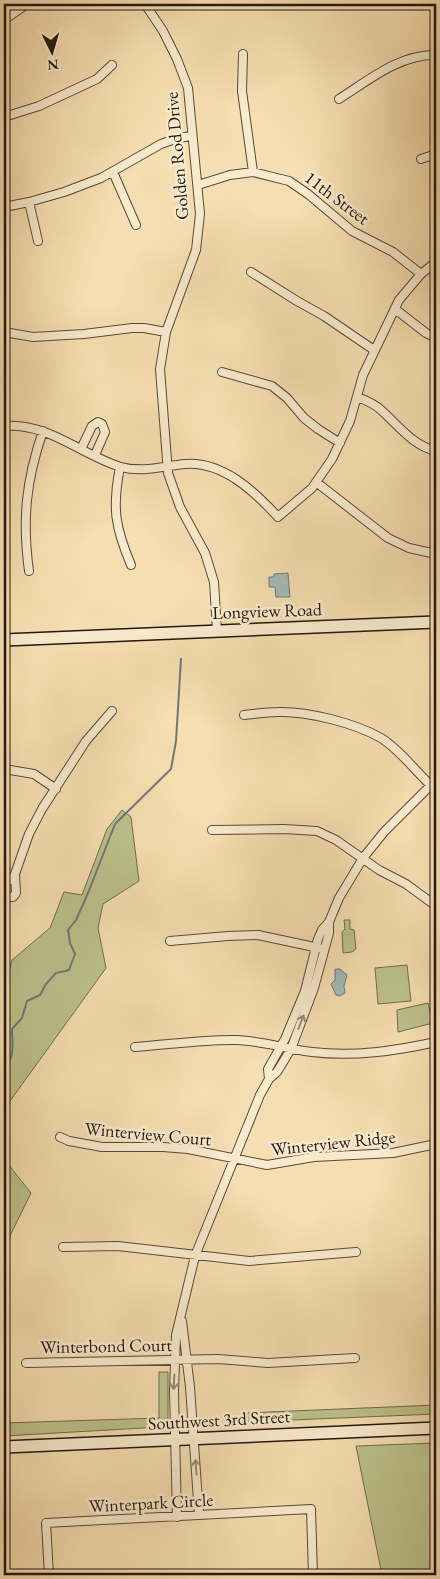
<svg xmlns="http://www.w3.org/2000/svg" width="440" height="1579" viewBox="0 0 440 1579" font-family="'EB Garamond',serif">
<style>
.green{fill:#bcc18c;stroke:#706c4f}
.water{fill:#a2b9b8;stroke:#707876}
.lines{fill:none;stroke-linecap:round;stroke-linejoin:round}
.stream{stroke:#707876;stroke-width:2}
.street-casing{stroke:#58493a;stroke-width:10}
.secondary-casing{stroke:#241712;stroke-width:14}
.street{stroke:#f8eacc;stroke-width:8}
.secondary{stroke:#f8eacc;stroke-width:11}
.oneway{stroke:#998b78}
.labels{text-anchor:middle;stroke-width:5;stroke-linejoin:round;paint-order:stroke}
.street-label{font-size:18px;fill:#241712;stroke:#f8eacc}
</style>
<rect width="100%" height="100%" fill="#f5deb1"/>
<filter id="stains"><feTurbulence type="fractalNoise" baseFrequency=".004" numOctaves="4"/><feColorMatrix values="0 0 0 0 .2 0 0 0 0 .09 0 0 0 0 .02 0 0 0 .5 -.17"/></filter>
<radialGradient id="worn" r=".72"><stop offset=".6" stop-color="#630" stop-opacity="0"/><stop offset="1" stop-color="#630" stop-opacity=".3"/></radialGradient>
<path class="green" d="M122 810 131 817 139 881 103 904 98 928 106 968 5 1108 4 1119V990L12 960 50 928 64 892 82 895 107 829Z
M344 920H350V929L354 930 356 949 352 952 343 953 342 932 345 929Z
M407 965 411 1001 378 1004 375 968Z
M428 1003 433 1023 398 1032 397 1010Z
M4 1159 31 1193 4 1248Z
M159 1372H168V1423L161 1427 4 1436V1423L159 1418Z
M436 1405V1414L244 1422V1413Z
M436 1443V1575H382L356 1446Z"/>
<path class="water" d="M288 573 290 597H276L275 587H269V577H274V574Z
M335 969H340L347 975 344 986 345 993 340 996 336 995 331 984 335 980Z"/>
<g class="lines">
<path class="stream" d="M4 1066C16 1059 12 1041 12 1029L22 1018 27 1001 40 995 46 984 56 973 69 970 75 954 70 943 68 930 76 920 88 893 115 824 171 769 176 741 181 659"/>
<defs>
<path id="street" d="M145 4 163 31 177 59 188 88 200 214 196 250 166 332 160 369 168 473 180 507 205 553 214 582 217 631
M4 20 27 4
M243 54 242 91 253 172
M339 99C369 80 400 54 436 55
M4 117 39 106 97 79 112 65
M421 159 436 154
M113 172 136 225
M198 185 230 175 253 172 289 181 308 194 352 231 393 252 421 274
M29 202 38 241
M4 207 29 202 64 192 101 178 161 144 178 138 191 136
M251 272 297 301 324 316 374 350
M395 309 426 333 436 338
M4 332 33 337 84 334 132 328H144L166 332
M222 372 272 386 287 398 304 418 318 429 340 443
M357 397C365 400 374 403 381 410 398 425 413 446 436 451
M4 426C48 422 81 455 121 467 142 473 164 466 185 464 223 461 255 492 278 517L312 488 332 459 350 421 363 375 399 300 421 274 436 262
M81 449 92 426 98 422 102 424 105 432 95 455
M120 467C112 508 115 527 131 565
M316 482 388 538 409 548 436 554
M29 571C22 520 26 480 43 431
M244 715C255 714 266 712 278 712 307 711 355 723 381 738 402 751 417 774 436 790
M4 769 34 774 56 789
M212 830 284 829 317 831 336 840 379 870 406 884 436 906
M4 880H12L15 874
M4 895 7 897H13L16 893 15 874 29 834 42 809 86 741 112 711
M170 941 228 936 258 935 319 948
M135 1047C168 1045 204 1039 237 1040 263 1041 287 1049 312 1052 354 1057 395 1051 436 1042
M269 1079 268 1069 285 1039 305 991 318 939 322 930 329 922 339 898 363 858 384 832 436 780
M60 1137 69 1141 102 1147H163L188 1149 267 1165 314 1157 393 1153 436 1144
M63 1247 118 1246 249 1261 356 1252
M182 1321 190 1387 199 1515
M26 1363 218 1359 268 1363 355 1358
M177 1517 174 1391 176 1335 195 1256 260 1095 269 1079 277 1072 291 1049 314 988 329 933V922
M49 1575 46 1523 311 1509 313 1575"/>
<path id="secondary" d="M4 640 436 622
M4 1447 436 1428"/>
</defs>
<use href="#street" class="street-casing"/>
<use href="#secondary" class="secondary-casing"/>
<use href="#street" class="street"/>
<use href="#secondary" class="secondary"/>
</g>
<defs><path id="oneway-shaft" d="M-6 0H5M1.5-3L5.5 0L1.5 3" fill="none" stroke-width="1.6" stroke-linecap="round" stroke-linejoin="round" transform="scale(1.25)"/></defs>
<g class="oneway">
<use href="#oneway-shaft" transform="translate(301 1022) rotate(-69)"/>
<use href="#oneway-shaft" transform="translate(174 1382) rotate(93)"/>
<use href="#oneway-shaft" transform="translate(196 1467) rotate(-94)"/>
</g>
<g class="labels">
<g class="street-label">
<text transform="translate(177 156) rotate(-95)" y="6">Golden Rod Drive</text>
<text transform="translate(337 198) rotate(37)" y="6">11th Street</text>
<text transform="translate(267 611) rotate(-2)" y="6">Longview Road</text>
<text transform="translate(148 1134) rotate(5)" y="6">Winterview Court</text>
<text transform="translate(333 1143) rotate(-6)" y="6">Winterview Ridge</text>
<text transform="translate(106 1346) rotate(-1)" y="6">Winterbond Court</text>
<text transform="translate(219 1420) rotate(-3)" y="6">Southwest 3rd Street</text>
<text transform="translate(151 1503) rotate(-3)" y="6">Winterpark Circle</text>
</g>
</g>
<rect width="440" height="1579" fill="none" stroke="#f5deb1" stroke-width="20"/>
<rect x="5" y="5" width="430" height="1569" fill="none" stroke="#241712" stroke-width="2.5"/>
<rect x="10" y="10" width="420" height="1559" fill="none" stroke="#241712"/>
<g transform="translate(52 52) rotate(175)" stroke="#f8eacc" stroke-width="4" paint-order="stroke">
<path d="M0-4L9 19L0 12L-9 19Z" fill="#241712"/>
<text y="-8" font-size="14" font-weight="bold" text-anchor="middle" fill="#241712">N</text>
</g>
<rect width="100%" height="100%" filter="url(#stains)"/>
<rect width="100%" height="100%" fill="url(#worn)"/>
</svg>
